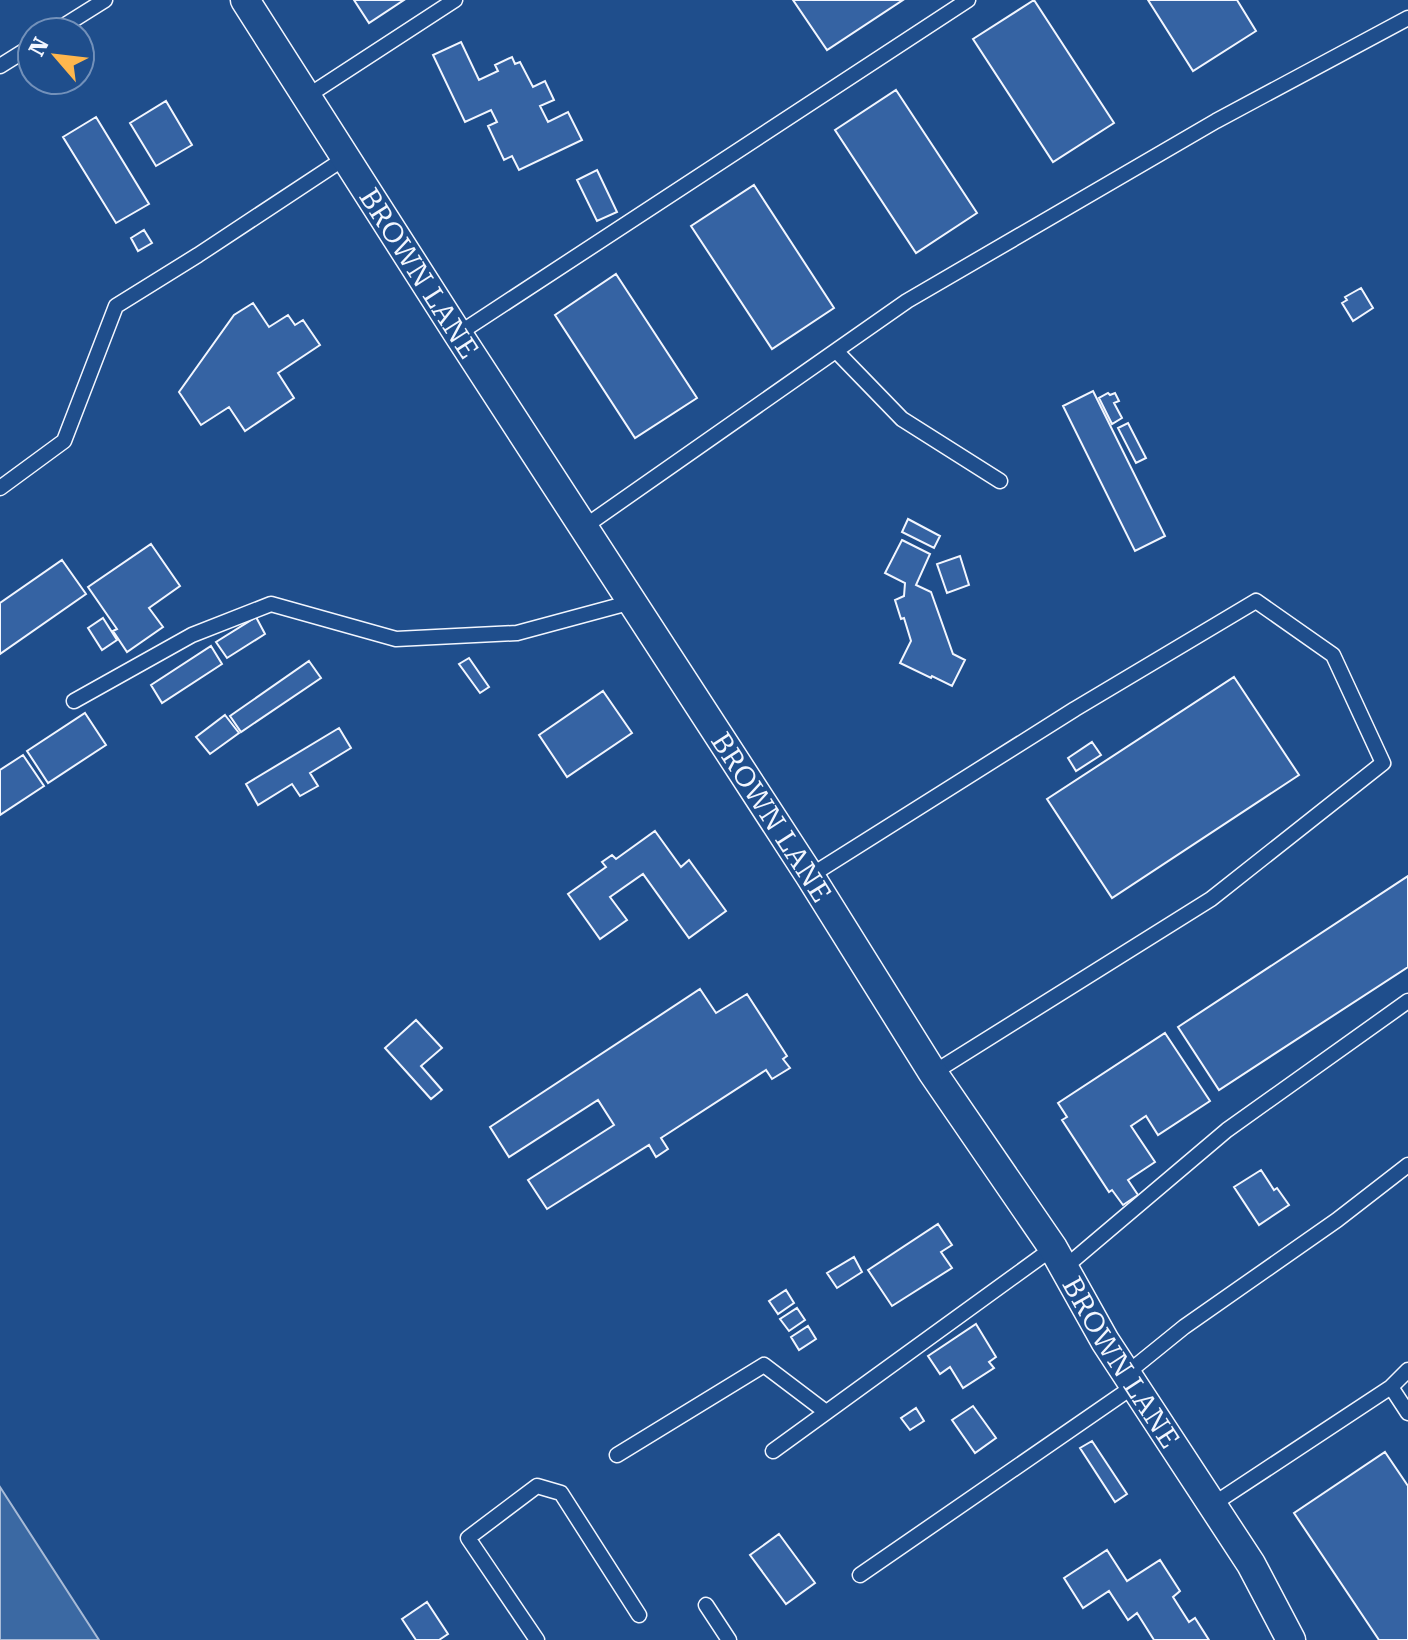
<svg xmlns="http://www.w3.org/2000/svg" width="1408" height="1640" viewBox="0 0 1408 1640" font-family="'Roboto Serif',serif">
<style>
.water{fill:#3b69a3;stroke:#a8bbd7;stroke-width:2}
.building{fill:#3563a3;stroke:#f2f6ff;stroke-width:2}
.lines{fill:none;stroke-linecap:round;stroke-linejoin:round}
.service-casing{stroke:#f2f6ff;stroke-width:17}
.minor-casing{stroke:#f2f6ff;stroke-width:31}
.service{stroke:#1f4e8c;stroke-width:14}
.minor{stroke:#1f4e8c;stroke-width:28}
.labels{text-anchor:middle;stroke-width:6;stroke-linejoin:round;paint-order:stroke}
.street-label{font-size:28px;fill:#f2f6ff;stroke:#1f4e8c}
</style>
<rect width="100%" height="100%" fill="#1f4e8c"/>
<path class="water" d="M0 1487 99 1640H0Z"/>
<path class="building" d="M354 0H404L369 23Z
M793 0H903L827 50Z
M1034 0 1114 123 1053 162 973 39Z
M1148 0H1237L1256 31 1193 71Z
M461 42 479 80 498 71 495 65 512 57 515 64 520 62 533 87 545 81 554 100 540 106 548 122 568 112 582 140 519 170 512 156 504 160 488 126 497 122 491 110 465 122 433 55Z
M896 90 977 213 916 253 835 130Z
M166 101 192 145 156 166 130 123Z
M96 117 149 204 116 223 63 137Z
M597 170 617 212 597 221 577 180Z
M754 185 834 308 772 349 691 226Z
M144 230 152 243 138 251 131 238Z
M616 274 697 398 635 438 555 315Z
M1361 288 1373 308 1353 321 1342 303 1347 300 1345 297Z
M253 303 269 327 288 315 295 325 303 320 320 345 278 373 294 398 245 431 229 407 201 425 179 392 234 315Z
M1093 391 1165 536 1135 551 1063 406Z
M1108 393 1110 395 1115 393 1119 401 1114 403 1122 418 1112 424 1099 398Z
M1128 423 1146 458 1136 463 1118 428Z
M908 519 940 536 934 548 902 532Z
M902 540 930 554 916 585 931 592 953 654 965 660 952 686 932 676 931 678 900 663 911 641 904 618 901 619 895 600 904 596 905 583 885 573Z
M151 544 180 586 149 608 163 627 127 652 113 631 117 629 88 587Z
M960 556 969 585 947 593 937 564Z
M62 560 86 594 0 654V603Z
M256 617 265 634 227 658 216 642Z
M103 618 117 640 102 650 88 628Z
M211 646 222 664 162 703 151 685Z
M469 658 489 687 480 693 459 664Z
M309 661 321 678 241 732 230 716Z
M1234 677 1299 775 1112 898 1047 799Z
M603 691 632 733 567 777 539 735Z
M85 713 106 745 48 783 27 751Z
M225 715 239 733 210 754 196 737Z
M339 728 351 748 310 773 318 786 300 796 292 784 258 805 246 784Z
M1092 742 1101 755 1076 771 1068 758Z
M23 755 44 786 0 815V770Z
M655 831 681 867 689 860 726 911 689 938 643 874 610 897 627 920 600 939 568 894 606 867 602 862 612 855 616 859Z
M1408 876V967L1219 1090 1178 1027Z
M700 989 716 1013 747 994 787 1056 783 1059 790 1068 772 1079 766 1070 661 1138 668 1149 656 1157 649 1145 547 1209 528 1180 614 1125 598 1100 509 1157 490 1127Z
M416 1020 442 1048 421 1066 442 1090 431 1099 385 1048Z
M1165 1033 1210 1101 1158 1135 1146 1116 1131 1126 1155 1162 1128 1180 1138 1195 1123 1205 1112 1190 1109 1192 1062 1120 1067 1117 1058 1103Z
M1261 1170 1274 1190 1277 1188 1289 1205 1259 1225 1234 1187Z
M938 1224 952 1245 941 1252 952 1268 892 1306 868 1270Z
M854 1257 862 1272 837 1288 827 1273Z
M786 1290 794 1303 778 1314 769 1301Z
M797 1308 805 1320 789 1331 780 1319Z
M976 1324 996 1357 989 1362 994 1368 963 1388 950 1367 940 1374 928 1356Z
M808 1326 816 1339 799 1350 791 1337Z
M973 1406 996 1438 975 1453 952 1420Z
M916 1408 924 1421 910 1430 901 1418Z
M1092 1441 1127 1494 1115 1502 1080 1448Z
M1385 1452 1408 1486V1640H1379L1294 1513Z
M779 1534 815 1583 786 1604 750 1555Z
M1107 1550 1127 1581 1160 1560 1180 1591 1173 1597 1189 1622 1195 1618 1209 1640H1154L1137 1613 1128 1620 1109 1591 1083 1608 1064 1578Z
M427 1602 448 1634 439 1640H416L402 1619Z"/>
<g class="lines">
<defs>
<path id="service" d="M54 32 105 0
M0 66 32 46
M306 97 455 0
M458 334 968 0
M837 352 902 419 1000 481
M0 488 64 441 116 306 198 255 345 158
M584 527 907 301 1216 121 1408 18
M74 701 192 635 271 604 396 639 517 633 632 602
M810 876 1075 709 1256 601 1333 655 1383 763 1211 899 933 1073
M1064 1268 1227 1130 1408 1001
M1126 1374 1184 1327 1337 1220 1408 1165
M1391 1387 1408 1413
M773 1451 1053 1248
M617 1455 764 1365 826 1412
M1212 1505 1391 1387 1408 1370
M860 1575 1134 1386
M706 1605 729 1640
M537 1640 468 1538 537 1486 561 1493 639 1615"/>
<g id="minor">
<path id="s1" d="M245 0 458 334 810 876 933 1073 1053 1248 1105 1341 1251 1564 1291 1640"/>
</g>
</defs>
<use href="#service" class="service-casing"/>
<use href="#minor" class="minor-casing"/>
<use href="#service" class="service"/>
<use href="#minor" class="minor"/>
</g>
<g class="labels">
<g class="street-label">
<text dy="10" stroke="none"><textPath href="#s1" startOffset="324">BROWN LANE</textPath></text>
<text dy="10" stroke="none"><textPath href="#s1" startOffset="972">BROWN LANE</textPath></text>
<text dy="10" stroke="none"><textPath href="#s1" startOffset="1620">BROWN LANE</textPath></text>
</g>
</g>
<g transform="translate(56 56) rotate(298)"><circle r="38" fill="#1f4e8c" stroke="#7391ba" stroke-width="2"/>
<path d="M0-6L14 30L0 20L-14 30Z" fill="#ffb74d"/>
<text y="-12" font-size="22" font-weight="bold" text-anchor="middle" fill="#f2f6ff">N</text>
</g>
</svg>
